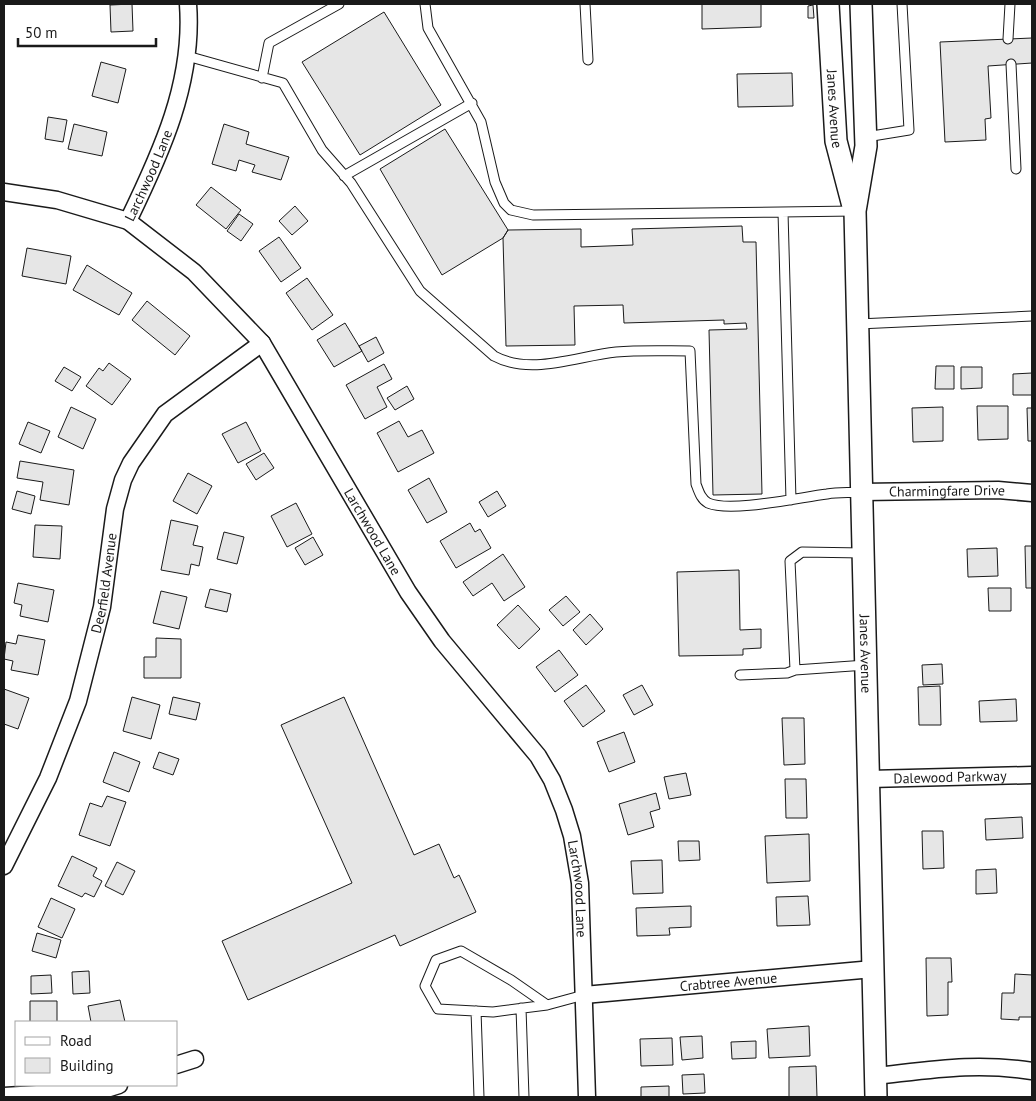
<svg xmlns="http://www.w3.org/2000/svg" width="1036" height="1101" viewBox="0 0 1036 1101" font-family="'PT Sans',sans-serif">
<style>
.building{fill:#e6e6e6;stroke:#1a1a1a}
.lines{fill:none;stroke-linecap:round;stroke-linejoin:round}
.service-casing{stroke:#1a1a1a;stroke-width:11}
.minor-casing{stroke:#1a1a1a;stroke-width:19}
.tertiary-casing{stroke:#1a1a1a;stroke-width:24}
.service{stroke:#fff;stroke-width:9}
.minor{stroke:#fff;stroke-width:16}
.tertiary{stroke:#fff;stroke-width:21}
.labels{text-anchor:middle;stroke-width:4;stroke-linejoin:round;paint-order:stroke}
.street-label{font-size:14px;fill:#1a1a1a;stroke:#fff}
</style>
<rect width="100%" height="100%" fill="#fff"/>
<path class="building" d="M132 4 133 31 111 32 110 5Z
M702 4H761V27L702 29Z
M813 5 814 18H808V6Z
M384 12 441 105 360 155 302 62Z
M1032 38V63L988 66 991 118 985 119 986 140 945 142 940 42Z
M101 62 126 69 118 103 92 96Z
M792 73 793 106 738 107 737 74Z
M48 117 67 120 63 142 45 139Z
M74 124 107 132 102 156 68 149Z
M224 124 249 132 246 144 289 157 281 180 252 172 255 165 239 160 236 171 212 164Z
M445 129 508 230 503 238 442 275 380 169Z
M211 187 241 210 226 229 196 205Z
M295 206 308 221 292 235 279 221Z
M239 214 253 224 241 241 227 231Z
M742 226 743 242H756L762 494 713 495 709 330 747 329 746 323 724 324V320L624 323 623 305 574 306 575 345 506 346 503 238 508 230 581 229V247L633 245 632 229Z
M279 237 301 268 281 282 259 251Z
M27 248 71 256 66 284 22 276Z
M87 265 132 293 119 315 73 290Z
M307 278 333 315 312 330 286 293Z
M147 301 190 336 175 355 132 320Z
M345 323 362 351 334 367 317 340Z
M376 337 384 353 368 362 359 346Z
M109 363 131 379 112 405 86 386 99 368 103 371Z
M384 364 392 379 377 387 387 407 365 419 346 385Z
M936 366H954V389H935Z
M64 367 81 377 72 391 55 381Z
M961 367H982V388L961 389Z
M1032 373V395H1013V374Z
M407 386 414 399 395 410 387 398Z
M977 406H1008V439L978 440Z
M71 407 96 419 83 449 58 437Z
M943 407V441L913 442 912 408Z
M1027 408H1032V441H1028Z
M399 421 408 437 422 430 434 453 398 472 377 433Z
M28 422 50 431 41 453 19 444Z
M246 422 261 451 238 463 222 434Z
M264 453 274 468 256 480 246 464Z
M20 461 74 470 69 505 40 500 43 482 17 478Z
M188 473 212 486 197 514 173 501Z
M429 478 447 512 427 523 408 490Z
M17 491 35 496 31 514 12 509Z
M497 491 506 506 488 517 479 502Z
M296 503 312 534 287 547 271 516Z
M171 520 198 526 193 545 203 547 199 566 191 564 189 575 161 570Z
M470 523 475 532 480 529 491 548 456 568 440 541Z
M35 525 62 526 60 559 33 557Z
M224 532 244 537 237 564 217 559Z
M313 537 323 555 305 565 295 548Z
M1025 546H1032V588H1026Z
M997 548 998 576 968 577 967 549Z
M503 554 525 587 504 601 492 583 473 596 463 582Z
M739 570 740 630 761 629V648L743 649V655L679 656 677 572Z
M18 583 54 590 48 622 20 616 22 605 14 603Z
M988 588H1011V611H989Z
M210 589 231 594 227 612 205 607Z
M161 591 187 597 179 629 153 623Z
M566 596 580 612 563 626 549 610Z
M518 605 540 629 519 649 497 625Z
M590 614 603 629 586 645 573 630Z
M18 635 45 640 38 675 11 670 13 661 4 659 6 642 16 644Z
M156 638 181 639V678H144V657H156Z
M559 650 578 675 555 692 536 667Z
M942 664 943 684 923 685 922 665Z
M586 685 605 711 583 727 564 701Z
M642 685 653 705 634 715 623 695Z
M940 686 941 725H919L918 687Z
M4 689 29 698 18 729 4 724Z
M132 697 160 705 151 739 123 731Z
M173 697 200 703 196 720 169 714Z
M344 697 414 855 439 844 454 878 459 875 476 912 400 946 395 935 248 1000 222 941 352 883 281 725Z
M1016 699 1017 721 980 722 979 701Z
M782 718H804L805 764 784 765Z
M624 732 635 762 609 772 597 742Z
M114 752 140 762 129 792 103 782Z
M159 752 179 759 173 775 153 768Z
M686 773 691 795 669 799 664 777Z
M785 779H806L807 818H786Z
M656 793 660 809 650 812 654 827 628 835 619 804Z
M107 796 126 802 110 846 79 835 90 803 102 807Z
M1022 817 1023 838 986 840 985 819Z
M922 831H943L944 868 923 869Z
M809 834 810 881 767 883 765 836Z
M678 841H699L700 860 679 861Z
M72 856 97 868 93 876 102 881 94 897 85 893 82 897 58 886Z
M662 860 663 893 633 894 631 861Z
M117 862 135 871 123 895 105 886Z
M996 869 997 893 976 894V870Z
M808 896 810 925 777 926 776 897Z
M51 898 75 909 62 938 38 927Z
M691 906V927L669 928 670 935 637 936 636 908Z
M37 933 61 940 56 958 32 951Z
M926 958H951L952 982H948V1015L927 1016Z
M89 971 90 993 73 994 72 972Z
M1015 974 1032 975V1017H1019V1020L1001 1019 1002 993H1014Z
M51 975 52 993 31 994V976Z
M120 1000 125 1022H91L88 1006Z
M30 1001H57V1022H30Z
M809 1026 810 1056 769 1058 767 1029Z
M702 1036 703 1058 682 1060 680 1037Z
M672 1038 673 1065 641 1066 640 1039Z
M756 1041V1058L732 1059 731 1042Z
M816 1066 817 1097H789V1067Z
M704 1074 705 1093 683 1094 682 1075Z
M669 1086V1097H641V1087Z"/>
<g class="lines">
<defs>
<path id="service" d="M425 4 428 28 481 122 495 182 504 203 511 210 533 215 855 211
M585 4 588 60
M1008 39 1010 4
M187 56 283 83 322 150 351 183 420 291 494 356C531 376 577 356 616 352 640 350 665 351 690 351L696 484C699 492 701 499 708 503 731 513 801 497 827 494 838 492 850 493 861 492
M1011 64 1016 169
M262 78 269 43 339 4
M866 137 909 130 902 4
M344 176 472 103
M783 212 791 500
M858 324 1032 316
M863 553 802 552 790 561 795 670 866 665
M740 675 787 673 795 670
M547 1005 493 1012 438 1009 425 986 436 960 461 951 511 980 547 1005 584 995
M521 1008 524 1097
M476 1011 479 1097"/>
<g id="minor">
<path id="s1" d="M4 192 57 200 128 221 194 272 262 343 408 592 442 641 538 756 552 780 564 810 572 836 580 883 587 1097"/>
<path id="s2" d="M128 221C161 153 194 82 188 4"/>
<path id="s3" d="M862 492 998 490 1032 493"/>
<path id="s4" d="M869 779 1032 775"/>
<path id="s5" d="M4 866 48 778 78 701 102 607 115 509 123 480 131 463 165 414 262 343"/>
<path id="s6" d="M584 995 873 969"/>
<path d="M176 1065 195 1059"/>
<path d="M875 1076C931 1070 975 1062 1032 1071"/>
<path d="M4 1096 103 1090 119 1085"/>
</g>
<g id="tertiary">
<path id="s7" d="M828 4 836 141 853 206"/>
<path id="s8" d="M861 4 866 146 855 211 876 1097"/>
</g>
</defs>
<use href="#service" class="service-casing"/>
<use href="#minor" class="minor-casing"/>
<use href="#tertiary" class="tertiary-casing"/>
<use href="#service" class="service"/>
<use href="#minor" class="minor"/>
<use href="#tertiary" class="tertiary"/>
</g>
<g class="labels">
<g class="street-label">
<text dy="5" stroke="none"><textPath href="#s7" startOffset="105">Janes Avenue</textPath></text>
<text dy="5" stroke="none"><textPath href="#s2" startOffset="50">Larchwood Lane</textPath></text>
<text dy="5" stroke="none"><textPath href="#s3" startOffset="85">Charmingfare Drive</textPath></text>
<text dy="5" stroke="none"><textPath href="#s1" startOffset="528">Larchwood Lane</textPath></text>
<text dy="5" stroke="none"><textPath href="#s5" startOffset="302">Deerfield Avenue</textPath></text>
<text dy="5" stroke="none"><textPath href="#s8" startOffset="651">Janes Avenue</textPath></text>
<text dy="5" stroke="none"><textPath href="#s4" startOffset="81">Dalewood Parkway</textPath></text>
<text dy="5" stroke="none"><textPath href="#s1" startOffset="948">Larchwood Lane</textPath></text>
<text dy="5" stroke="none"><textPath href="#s6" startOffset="145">Crabtree Avenue</textPath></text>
</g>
</g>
<rect width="1036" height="1101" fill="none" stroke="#1a1a1a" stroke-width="10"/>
<rect x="15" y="1021" width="162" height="65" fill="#ffffff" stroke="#a3a3a3"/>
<rect x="25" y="1037" width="25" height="8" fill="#ffffff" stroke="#a3a3a3"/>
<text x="60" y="1046" font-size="15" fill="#1a1a1a">Road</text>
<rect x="25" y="1058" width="25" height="15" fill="#e6e6e6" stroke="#a3a3a3"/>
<text x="60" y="1071" font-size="15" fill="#1a1a1a">Building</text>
<path d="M18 38v8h138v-8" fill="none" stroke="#1a1a1a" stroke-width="2.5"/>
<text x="25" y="38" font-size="15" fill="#1a1a1a" stroke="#ffffff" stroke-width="4" paint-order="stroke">50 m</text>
</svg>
